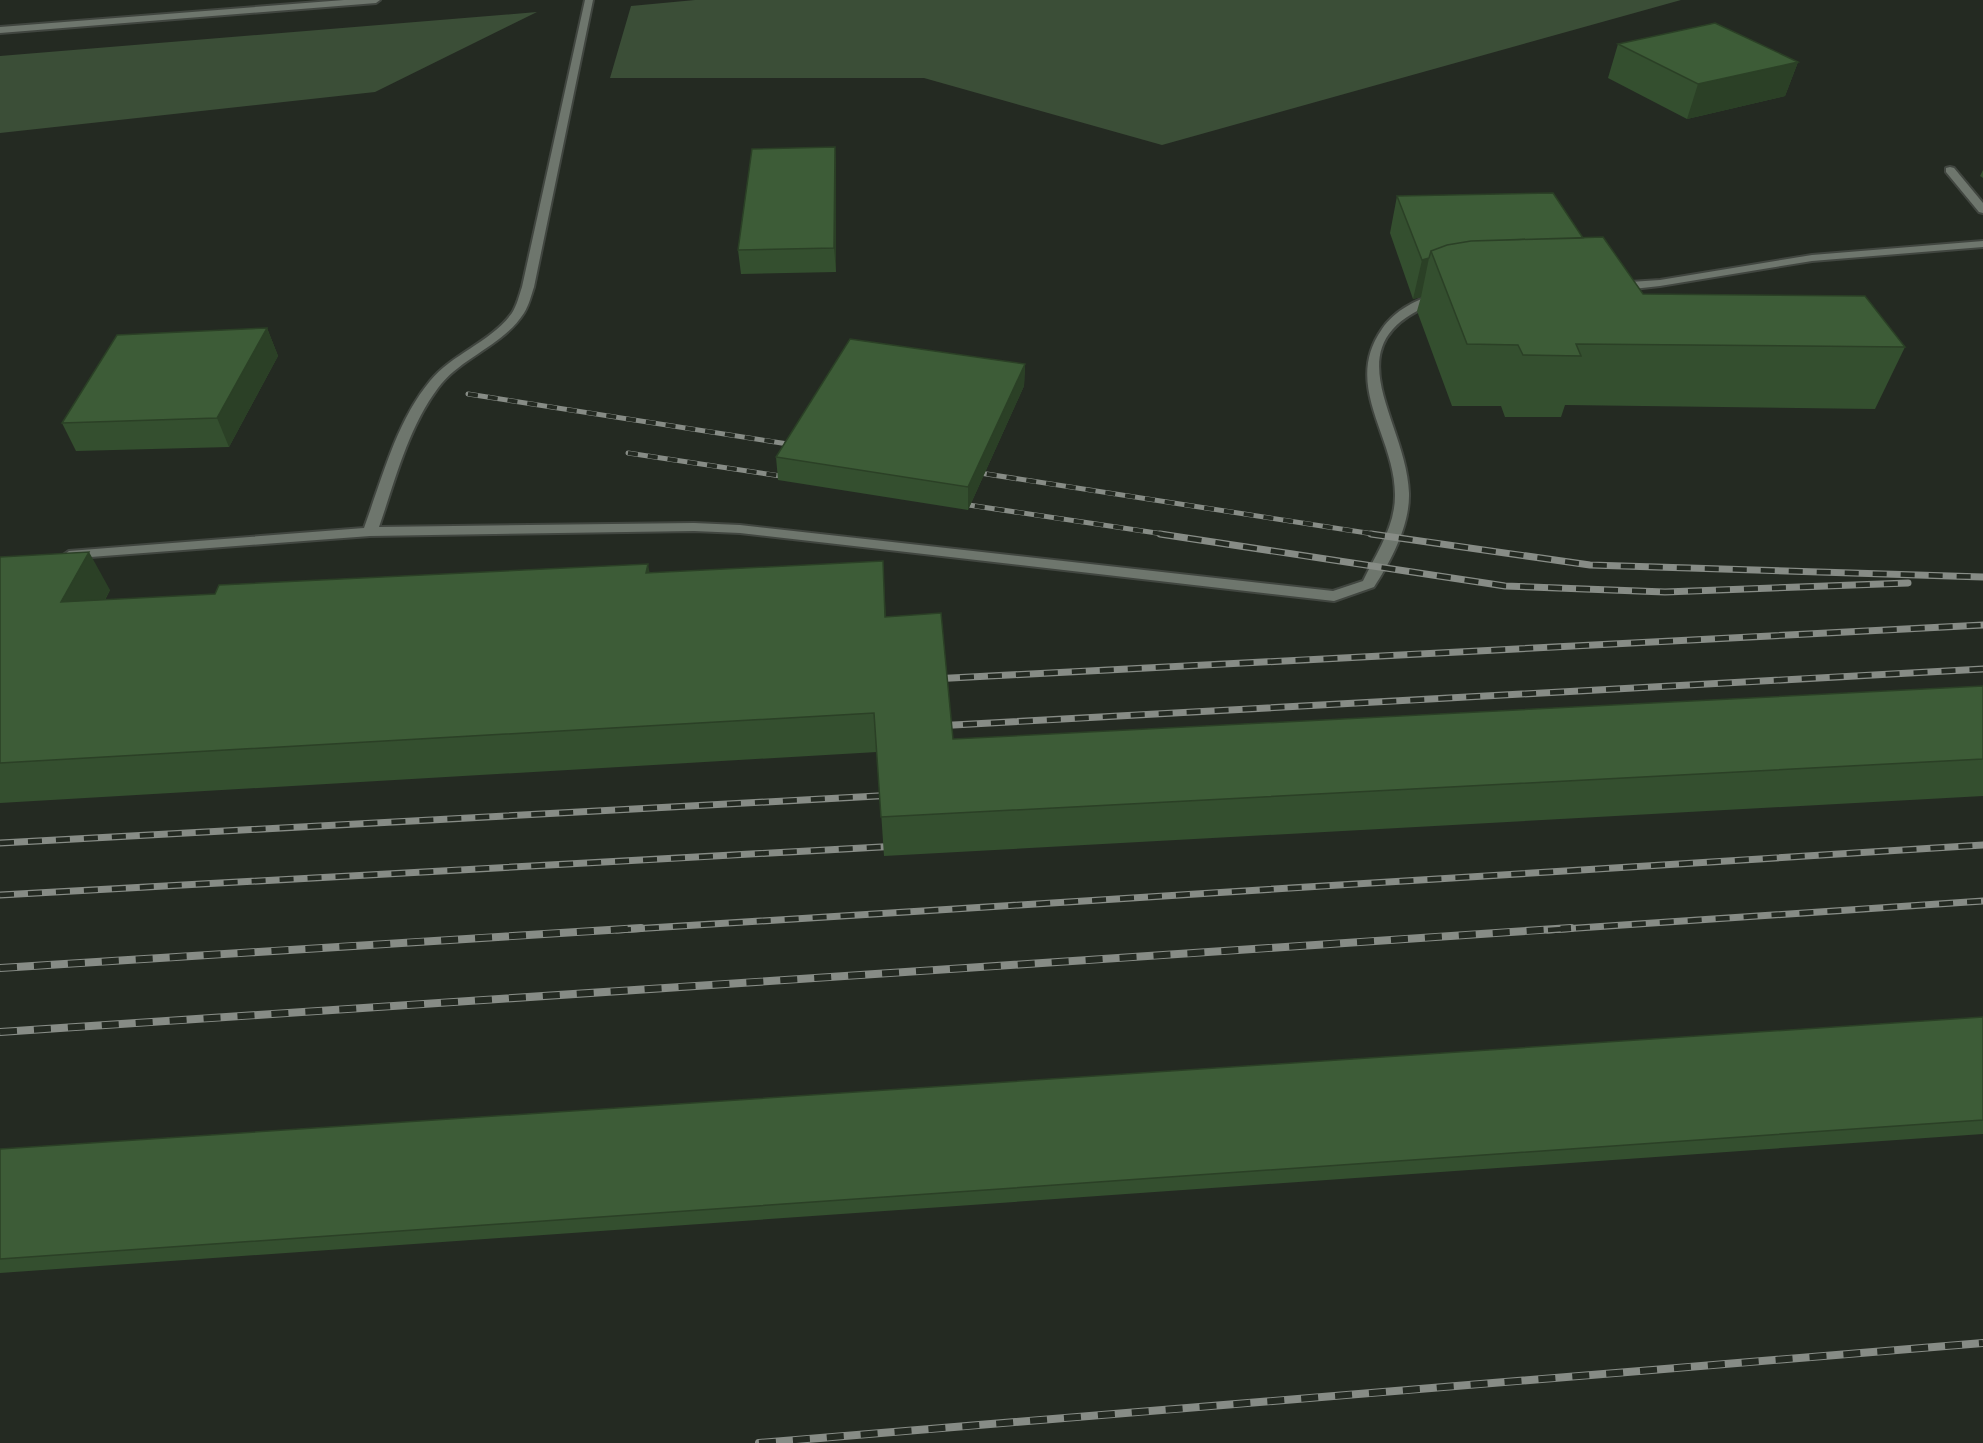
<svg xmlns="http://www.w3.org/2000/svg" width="1983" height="1443" viewBox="0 0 1983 1443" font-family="Montserrat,sans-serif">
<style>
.green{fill:#3b4e37}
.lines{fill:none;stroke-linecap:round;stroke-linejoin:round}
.service-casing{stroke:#414640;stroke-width:4}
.tertiary-casing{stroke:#414640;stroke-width:4}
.service{fill:#6e766d;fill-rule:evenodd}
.tertiary{fill:#6e766d;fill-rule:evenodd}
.rail-far2-casing{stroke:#878c86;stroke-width:5}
.rail-far1-casing{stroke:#878c86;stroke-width:7}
.rail-casing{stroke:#878c86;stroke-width:8}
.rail-far2{stroke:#242a22;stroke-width:4;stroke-dasharray:10;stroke-linecap:butt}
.rail-far1{stroke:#242a22;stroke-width:4.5;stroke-dasharray:14;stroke-linecap:butt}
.rail{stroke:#242a22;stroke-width:6;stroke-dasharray:17;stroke-linecap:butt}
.wall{fill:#344f2f}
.shaded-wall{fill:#2b4026}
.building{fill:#3d5c37;stroke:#2b4026;stroke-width:1.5}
</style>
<rect width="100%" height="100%" fill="#242a22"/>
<path class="green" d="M695 0H1681L1162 145 924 78H610L631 6Z
M537 12 375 92 0 133V56Z"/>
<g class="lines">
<defs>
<path id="service" d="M585 0H593L534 287C531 296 529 305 524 313 503 346 461 357 438 388 408 428 395 481 379 527L694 523 740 525 1333 591 1363 581C1376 554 1395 527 1395 496 1396 437 1342 386 1382 329 1395 310 1417 299 1439 293L1445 297 1443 300C1325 340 1406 416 1409 493 1410 525 1391 561 1374 587L1334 601 740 533 694 531 370 536 64 559 62 556 69 551 364 528C382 479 396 422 430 381 453 353 491 342 512 313 517 305 519 296 522 287Z
M1950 167 1954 168 1983 203V213L1979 212 1946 172V168Z
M1983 241V247L1812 261 1660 286 1615 291 1609 287 1615 283 1660 280 1812 255Z"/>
<path id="tertiary" d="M344 0H380L376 3 0 33V27Z"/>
</defs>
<use href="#service" class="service-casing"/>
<use href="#tertiary" class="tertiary-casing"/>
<use href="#service" class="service"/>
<use href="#tertiary" class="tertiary"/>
<defs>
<path id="rail-far2" d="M468 394 801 446
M628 453 794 478
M967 471 1380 535
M955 503 1170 535"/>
<path id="rail-far1" d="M1160 534 1505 586 1665 592 1908 583
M1371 534 1590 565 1983 577
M932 679 1983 625
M935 726 1983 669
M0 843 896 795
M0 895 899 846
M617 930 1983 845
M1548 930 1983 901"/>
<path id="rail" d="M0 968 641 928
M0 1032 1571 928
M759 1443 1983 1343"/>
</defs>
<use href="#rail-far2" class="rail-far2-casing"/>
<use href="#rail-far1" class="rail-far1-casing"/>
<use href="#rail" class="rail-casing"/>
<use href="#rail-far2" class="rail-far2"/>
<use href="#rail-far1" class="rail-far1"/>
<use href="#rail" class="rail"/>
</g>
<path class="wall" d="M1618 44 1798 62 1785 96 1687 119 1608 78Z
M835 147 836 170V272L741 274 738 250Z
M1983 170V178L1980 176Z
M1397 196 1583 238 1643 294 1905 347 1875 409 1565 405 1561 417H1505L1501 406H1452L1417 311 1421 297 1413 299 1390 233Z
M267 328 278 356 229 447 76 451 62 423Z
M1025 364 1024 386 968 510 778 480 776 457Z
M0 557 110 590 105 600 650 573 886 617 953 739 1983 686V796L884 856 877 752 0 803Z
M1983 1017V1134L0 1273V1149Z"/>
<path class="shaded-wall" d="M1798 62 1785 96 1687 119 1698 84Z
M835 147 836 170V272L834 248Z
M1429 258 1421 297 1413 299 1422 260Z
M267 328 278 356 229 447 217 418Z
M1025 364 1024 386 968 510V487Z
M89 552 110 590 83 640 61 602Z
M883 561 885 600 888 655 885 617Z
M648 564 655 602 646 573Z"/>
<path class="building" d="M1715 23 1798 62 1698 84 1618 44Z
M835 147 834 248 738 250 752 149Z
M1553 193 1583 238 1471 241 1447 245 1431 251 1429 258 1422 260 1397 196Z
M1603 237 1643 294 1865 296 1905 347 1576 344 1581 356 1523 355 1518 345 1467 344 1431 251 1447 245 1471 241Z
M267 328 217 418 62 423 117 335Z
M850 339 1025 364 968 487 776 457Z
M89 552 61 602 215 594 219 585 648 564 646 573 883 561 885 617 941 613 953 739 1983 686V759L881 817 874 713 0 763V557Z
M1983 1017V1120L0 1259V1149Z"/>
</svg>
